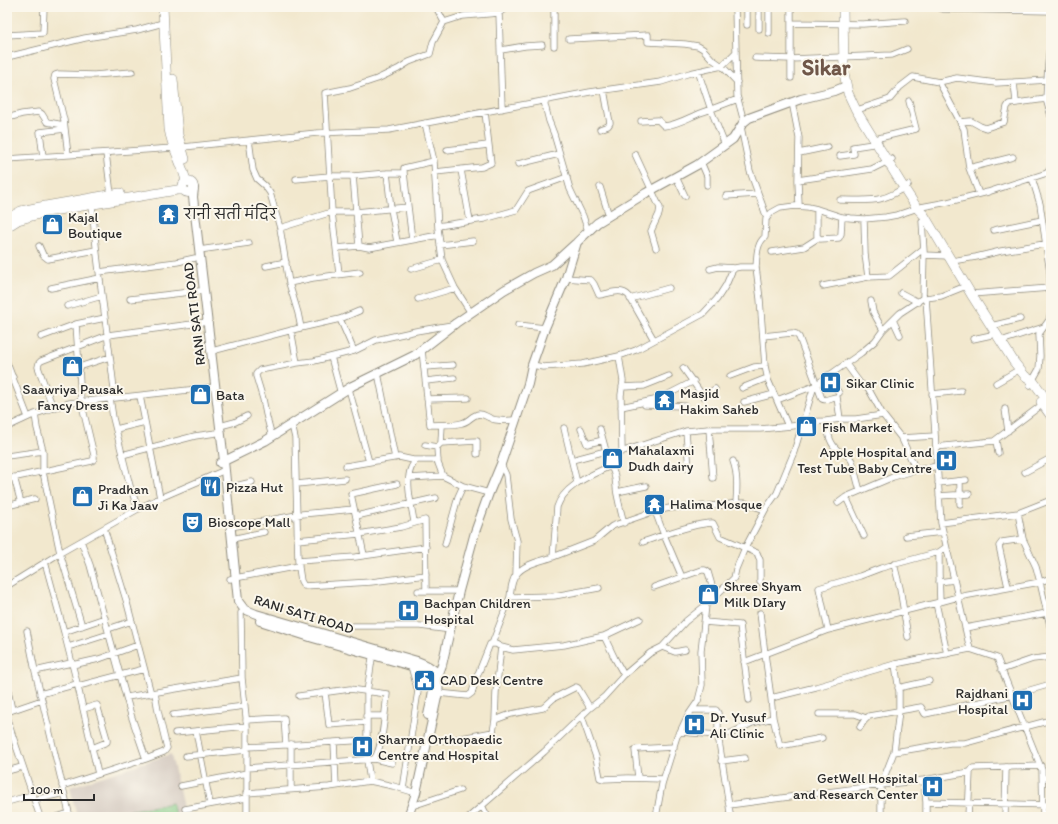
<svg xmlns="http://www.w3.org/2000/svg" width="1058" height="824" viewBox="0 0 1058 824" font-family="Itim,'Playpen Sans Deva',sans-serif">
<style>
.industrial{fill:#cec2b9}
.green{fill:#83ca85;stroke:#577a58}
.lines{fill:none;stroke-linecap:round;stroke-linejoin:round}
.street-casing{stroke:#8e8a7c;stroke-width:7}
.secondary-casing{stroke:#8e8a7c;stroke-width:10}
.primary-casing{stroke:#8e8a7c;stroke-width:10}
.street{stroke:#fff;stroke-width:5.5}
.secondary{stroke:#fff;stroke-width:8}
.primary{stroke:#fff;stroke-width:9}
.labels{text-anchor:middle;stroke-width:4;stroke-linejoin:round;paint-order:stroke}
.poi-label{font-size:14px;fill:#2b2b2b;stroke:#fbf7ec;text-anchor:start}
.street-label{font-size:14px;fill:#2b2b2b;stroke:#fbf7ec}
.town-label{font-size:22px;font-weight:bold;fill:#705749;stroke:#fbf7ec}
</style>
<rect width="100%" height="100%" fill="#fbf7ec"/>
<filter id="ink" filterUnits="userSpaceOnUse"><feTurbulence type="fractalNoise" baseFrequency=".025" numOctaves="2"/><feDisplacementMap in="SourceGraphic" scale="8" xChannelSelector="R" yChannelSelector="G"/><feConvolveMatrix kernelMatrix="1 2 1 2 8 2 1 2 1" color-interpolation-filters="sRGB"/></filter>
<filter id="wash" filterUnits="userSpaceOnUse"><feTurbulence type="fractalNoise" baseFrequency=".012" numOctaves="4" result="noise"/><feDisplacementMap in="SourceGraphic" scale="16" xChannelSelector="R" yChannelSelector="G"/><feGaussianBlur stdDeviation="0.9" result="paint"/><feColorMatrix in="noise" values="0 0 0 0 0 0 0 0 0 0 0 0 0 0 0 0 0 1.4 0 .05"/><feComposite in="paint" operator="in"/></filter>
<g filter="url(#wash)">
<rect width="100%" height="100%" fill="#f2e8ce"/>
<path class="industrial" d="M171 754 185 817H77L70 787Z"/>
<path class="green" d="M172 803 176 817H94Z"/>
</g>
<g filter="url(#ink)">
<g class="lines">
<defs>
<path id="street" d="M436 7 444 22
M554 7V46
M735 7 737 96 744 122
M769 7V33
M937 7 943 9 1051 11
M499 13 502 109
M791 23 863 24 905 21
M747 25V7
M759 29V7
M7 35 43 33 44 7
M1051 35 1048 64 1046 99 1051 116
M569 39 648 35V42L685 44 698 46 703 49 712 59 722 66 737 82
M501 50 525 46 542 45
M7 57 85 38 137 30 163 23
M755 58 791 59 892 55 907 49
M698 71 711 110 725 145
M791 78V7
M939 82 964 129 969 168 979 194
M1014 82 1016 102
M544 101 549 121 554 134 570 189 583 216 588 231
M792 102 799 138 798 180 799 206
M860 109 890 99 900 87 913 77 939 82 957 78 996 83 1048 80
M7 118 22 114 39 112 42 114 47 122 64 125
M641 121 658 120 664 126C677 125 688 118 700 113 712 109 725 104 738 99
M960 122 971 121 980 126 986 128 1004 122 1007 107 1009 104 1046 99
M425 123 434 161 438 228 442 260 455 288 471 313
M741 127 750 171 767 218
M600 129 608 126 610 123 604 90
M879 138 916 129 909 101
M249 140 253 170 257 179 265 186 270 193 280 228 289 283 298 313 301 328
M447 150 488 145
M106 153 111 195
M799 153 828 147
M635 154 660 208 659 214 651 231 656 248
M68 155 64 120 54 79 55 75 58 74 94 75 132 72
M840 156 854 154 853 147 879 143
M43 157 40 132 65 129
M7 159 174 148 317 133 389 130 590 92 661 82 690 73 722 66 736 52
M701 162 707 176V185
M518 164 559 154
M969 168 1013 157
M461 170 470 221
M435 172 482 167 491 163 485 112
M387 173 391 209 397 242
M404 174V168L434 161
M353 176 359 246
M676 177 685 196
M296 179 330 176H353L387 173H404L412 240
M798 180 872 169 892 159
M600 187 609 216
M726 196 758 194
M840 200C871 200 881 204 908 185
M92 205C97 269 108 333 115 398
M817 209V236L820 239 839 238 841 234 842 217
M864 219 865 254 868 277
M438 226 484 219 516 210 528 191 567 177
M280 228 332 212H356L408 207
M994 230 1042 220
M440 245 473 241
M39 246 43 255 48 259 96 250
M337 248 359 246 369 248 439 235
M199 250 249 243
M772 252 804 247 818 238
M924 255 949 256
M952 261 976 257 1001 251 1051 243
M266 266 286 262
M756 267 760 299 765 366 768 380 788 426
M411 269 442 260
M710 269 718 267 735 268
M99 272 177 262 195 258
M339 274 332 212 325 93 350 88 377 79 398 69 409 62 430 54 433 42 444 22 463 16 499 13 507 7
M566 278 591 280 594 284 599 295C609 294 621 287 629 296L654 340
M289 283 313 278 360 272
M823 286 868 277 889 276 923 249
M51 288 100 278
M901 293 918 302
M971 294 1050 288
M923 298H926L941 523
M926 298 941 296 966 286
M130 299 199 291
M418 299 455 288
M630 299 669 288
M871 301 873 312 883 330
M67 306 102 296
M340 319 354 351
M893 320 900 335
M76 324 79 367
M518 325 545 328
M991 326 1020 319
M291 330 297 363
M763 336 792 333 796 334 799 337 822 399C827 402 832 396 837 397L840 419
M41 337 76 324 105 318
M973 339 996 334
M1001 341 1044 327
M422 350 430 425C441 424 452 426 462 423 469 422 471 415 479 414 484 414 485 416 490 418 497 422 508 420 515 420
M212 351 296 329 340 319 359 311
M619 356 623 381 621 395 622 452
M331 357 341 394
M7 363 28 417
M846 364 860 383 868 388 883 415 902 439 916 470
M532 365 543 367 583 364 619 356 636 350 703 314 717 299 726 285 732 271 735 268 740 267H756C757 257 756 244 765 237L766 219 771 213 780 208 795 206 808 207 817 209 842 217 851 218 864 219 886 217 897 215 921 207 948 202 988 192 1047 173 1051 168
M425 367 453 365
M683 368 703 396 715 389
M378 373 395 458
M828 375 839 393
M730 376 754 367 765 366
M7 379 13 377
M426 381 454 378
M996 383 1020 369
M1030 385 1039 369 1040 356 1039 334 1049 320 1051 312 1050 273 1040 204 1032 178
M622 387 644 386 669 376
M742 388 767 378
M349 389 369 462
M932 394 961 391
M140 396 160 498
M110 398 113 418 130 486 138 509
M427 399 468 398
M777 400 814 386
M744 402 774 394
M645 405 685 406
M621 407 659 399 694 381
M53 408 38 367 39 363 41 361 108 335 208 322
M1005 409 1008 431
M35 414 37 428 43 451V472L60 553 82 626
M826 421C828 432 829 444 839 451 845 454 849 455 852 461L860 491
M803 422 826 421 840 419H856L883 415
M292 425 295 438 298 561 301 581 304 586 371 582 426 575
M220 426 235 422 247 416
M7 427 35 414 69 403 216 387
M564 428 577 483
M116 429 145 422
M581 429 587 444 603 440
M600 429 610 466C617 473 615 485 617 494 619 504 621 513 624 523
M709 429 713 478
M686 431 689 469
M272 437 266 414 263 399 256 376V374L260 370 297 363 314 361 354 351 376 340 416 331 452 325
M901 438 935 436
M996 440 998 453
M441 443 442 425
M425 445 437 447 441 443 477 441V454
M437 447 438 463 443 476 463 486 489 493
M936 447 994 441 1043 404
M122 455 195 436 216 433
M7 456 43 451
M608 456 686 431 709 429H760L802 425
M572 460 606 451
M733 461C738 475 737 489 736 503
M501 464 506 475 511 519 517 541 516 574
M346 466 399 457 413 460H438
M1025 472 1051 458
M14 477 21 503
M409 478 443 476
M7 479 92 461 94 459V455L81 401 79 367 110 357
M960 481V504
M938 483 966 480
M297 484 345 479
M227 488 252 482
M617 492 646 486
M939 496 969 494
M846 497 864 536
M838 503 846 497 893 477 913 471 937 466
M7 506 35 499
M655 511 664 535 682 577
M1018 513 1051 500
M356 516 436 498
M414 522C412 508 405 482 411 468 412 466 414 463 415 460
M231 527 302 514 354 509
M104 528 127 603 151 694
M906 536 943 532
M232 539 264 532
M297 540 359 534 401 527 425 520 426 591
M81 541 90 565 131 715 146 759
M643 542C661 536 694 523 713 523L720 537 757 553 760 560V582
M445 544 458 497 463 486
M939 552V573L940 602
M364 555 351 494 397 484
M553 557 594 541 612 526 655 511 670 508 725 505 736 503H745L765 510
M298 561 355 557 426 547
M45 562 64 632
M894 564 900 588 908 637
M230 579 299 566
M939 582 954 580
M7 586 60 553 138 509 160 498 225 470
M654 587 702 570H705L708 572 715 596
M1008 587 999 546 1002 542 1023 539
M418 591H459
M510 597C511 590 511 581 516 575 523 564 542 561 553 557L557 507C564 485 592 475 610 466
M241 613 242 678 247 726V817
M704 622 740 625 749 700
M353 626H420L451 630
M965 628 1047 613
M108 629 132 621
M828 630 819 588 860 576 881 568 939 552 946 547
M27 631 35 671 70 817
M604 636 615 659 624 675
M492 644 510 597 554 596 599 588
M68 647 109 634
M662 647 675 652 685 650
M970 649 941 523 1018 513 1023 539 1036 567 1040 582 1051 630
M947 654 936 603 958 597 1040 582 1051 578
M744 662 765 654 760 613
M895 664 816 687 771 698 765 654 828 630 936 603
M72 665 99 659 138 645
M1001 670 1033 659 1051 657
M35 671 71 663
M7 686 12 710
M78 686 144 669
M898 688 929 681
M325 692 329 725 367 722
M438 693 468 696 472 693 476 679 490 644H496L501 647 513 650 564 645 604 636 640 619
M40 694 77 684
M299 696 350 689 387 694C385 710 383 748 374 759
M127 697 242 678
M771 698 773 718 752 723 732 733 718 735 729 805 881 785 924 780 926 802 1051 805
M83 709 97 705 107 739V742L92 748
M7 712 42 700
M819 714H855L866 718
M173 715 245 706
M366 716H384
M582 717 596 757 600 778 603 779 628 778 663 779
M773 718 780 746 822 738
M7 719 40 817
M246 720 284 718 286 745
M495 720 511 714 543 708 554 698 576 687 578 688 590 708
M860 727 864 721 869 716 921 707 925 714 1013 695 1051 684
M196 731 210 804
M680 732 687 717 698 701 702 685 701 651 706 605
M175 733 247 726
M428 740H451L493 732 495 720 496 692 501 647
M334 742 336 786
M291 744V789
M247 747 368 740
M894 752 950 743H965L1051 720
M186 756 247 750
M721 761 745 758
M247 768 374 759 392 763
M7 771 22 767
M970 772 973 768 1041 766
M98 774 78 687 64 632 105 618
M638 778 635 750 636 749 674 747
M1043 778H1051
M924 780 970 772 968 817
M370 781 367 760V692L373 652
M62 786 146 759 164 752 167 748 166 744 158 711 155 693
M181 786 247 773
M403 789 418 691 411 666
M246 793 329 787 370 781 393 786 416 793
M34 800 64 793
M7 802 32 795
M412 806 460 790
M482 806 488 817
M185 809 246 798
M57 817 69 813
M469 817 544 752 590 708 604 697 624 675 650 653 662 647 686 621 706 605 734 578 736 569 744 550 765 510 777 493 794 452 814 386 861 353 875 341 883 330 900 313 923 298 924 252 922 221
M656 817 662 784 677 736 680 732 718 735V713L716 710H692
M728 817 730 814 729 805
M881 817V785L894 752 899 711V691L895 664 970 649 997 658 1042 770 1043 817
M926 817V802
M1005 817 1006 767"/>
<path id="secondary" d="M194 188 193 197 224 461 238 601 244 609 256 614 417 661C436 668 441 673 438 693L416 793 408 817
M220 463 265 441 352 386 415 355 456 323 504 290 534 273 552 265 575 244
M260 621 313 638 411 666C442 676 433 690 428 715
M432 680 438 676 442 665 459 591 475 532 489 493 501 464 528 384 532 365 545 328 566 278 577 242 597 223 646 193 697 165 733 139 743 123 749 118 801 99 834 91 846 86"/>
<path id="primary" d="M163 7 169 129C172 148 182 163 186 181
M843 7 844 73 848 93 856 110 904 188 917 208 924 215 971 294 1014 362 1025 376 1033 381 1051 406
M173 79 178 135 185 159
M182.5 187a5.5 5.5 0 1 1 11 0a5.5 5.5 0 1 1-11 0Z
M7 219 21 211 40 207 120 193
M7 227 18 220 46 212 177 190H184
M1041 402 1051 416"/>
</defs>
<use href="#street" class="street-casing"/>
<use href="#secondary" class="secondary-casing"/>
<use href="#primary" class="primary-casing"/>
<use href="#street" class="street"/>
<use href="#secondary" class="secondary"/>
<use href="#primary" class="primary"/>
</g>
</g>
<defs>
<symbol id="temple-square" viewBox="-11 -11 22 22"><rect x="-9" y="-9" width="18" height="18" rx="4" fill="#1f6fb2" stroke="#fbf7ec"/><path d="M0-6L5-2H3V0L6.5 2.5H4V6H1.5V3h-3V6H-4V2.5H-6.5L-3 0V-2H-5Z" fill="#fff"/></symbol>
<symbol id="shop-square" viewBox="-11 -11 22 22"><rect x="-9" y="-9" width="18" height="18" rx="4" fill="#1f6fb2" stroke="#fbf7ec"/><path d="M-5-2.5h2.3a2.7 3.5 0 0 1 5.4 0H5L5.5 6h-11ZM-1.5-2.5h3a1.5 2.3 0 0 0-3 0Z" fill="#fff"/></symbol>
<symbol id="hospital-square" viewBox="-11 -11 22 22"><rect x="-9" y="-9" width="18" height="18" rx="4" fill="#1f6fb2" stroke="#fbf7ec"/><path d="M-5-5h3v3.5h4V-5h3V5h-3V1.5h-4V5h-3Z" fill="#fff"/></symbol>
<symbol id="restaurant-square" viewBox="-11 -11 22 22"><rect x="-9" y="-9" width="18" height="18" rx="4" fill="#1f6fb2" stroke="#fbf7ec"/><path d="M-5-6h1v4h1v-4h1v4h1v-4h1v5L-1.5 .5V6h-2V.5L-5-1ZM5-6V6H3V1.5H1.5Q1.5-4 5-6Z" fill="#fff"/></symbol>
<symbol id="theatre-square" viewBox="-11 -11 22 22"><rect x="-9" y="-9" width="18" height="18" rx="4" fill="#1f6fb2" stroke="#fbf7ec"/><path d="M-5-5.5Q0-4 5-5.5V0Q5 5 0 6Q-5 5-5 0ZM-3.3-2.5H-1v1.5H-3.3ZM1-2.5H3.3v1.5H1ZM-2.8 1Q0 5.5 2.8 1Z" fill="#fff"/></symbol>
<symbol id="civic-square" viewBox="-11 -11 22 22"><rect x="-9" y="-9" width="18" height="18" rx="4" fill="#1f6fb2" stroke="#fbf7ec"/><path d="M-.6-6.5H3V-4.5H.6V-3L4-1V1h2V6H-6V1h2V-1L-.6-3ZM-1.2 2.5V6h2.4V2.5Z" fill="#fff"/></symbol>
</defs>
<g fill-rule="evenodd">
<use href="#temple-square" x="156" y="202" width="25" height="25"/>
<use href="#shop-square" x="40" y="212" width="25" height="25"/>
<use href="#shop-square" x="60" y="354" width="25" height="25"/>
<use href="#hospital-square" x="818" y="370" width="25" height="25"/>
<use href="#shop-square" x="188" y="382" width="25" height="25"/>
<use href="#temple-square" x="652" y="388" width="25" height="25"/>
<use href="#shop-square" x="794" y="414" width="25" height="25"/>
<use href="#shop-square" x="600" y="446" width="25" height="25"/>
<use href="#hospital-square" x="934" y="448" width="25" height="25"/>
<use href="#restaurant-square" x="198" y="474" width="25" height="25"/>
<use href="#shop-square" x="70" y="484" width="25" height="25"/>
<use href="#temple-square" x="642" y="492" width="25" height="25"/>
<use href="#theatre-square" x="180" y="510" width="25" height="25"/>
<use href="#shop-square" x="696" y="582" width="25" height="25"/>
<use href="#hospital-square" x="396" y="598" width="25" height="25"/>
<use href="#civic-square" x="412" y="668" width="25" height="25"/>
<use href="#hospital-square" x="1010" y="688" width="25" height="25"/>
<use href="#hospital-square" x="682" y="712" width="25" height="25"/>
<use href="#hospital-square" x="350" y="734" width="25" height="25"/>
<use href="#hospital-square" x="920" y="774" width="25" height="25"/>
</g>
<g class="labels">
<g class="poi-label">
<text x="184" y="219">रानी सती मंदिर</text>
<text x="68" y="222">Kajal<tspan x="68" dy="16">Boutique</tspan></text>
<text x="846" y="388">Sikar Clinic</text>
<text x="73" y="394" text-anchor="middle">Saawriya Pausak<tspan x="73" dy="16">Fancy Dress</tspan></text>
<text x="680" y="398">Masjid<tspan x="680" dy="16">Hakim Saheb</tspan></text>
<text x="216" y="400">Bata</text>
<text x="822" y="432">Fish Market</text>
<text x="628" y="455">Mahalaxmi<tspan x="628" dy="16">Dudh dairy</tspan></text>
<text x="932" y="457" text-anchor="end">Apple Hospital and<tspan x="932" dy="16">Test Tube Baby Centre</tspan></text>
<text x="226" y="492">Pizza Hut</text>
<text x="98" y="494">Pradhan<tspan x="98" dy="16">Ji Ka Jaav</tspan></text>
<text x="670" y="509">Halima Mosque</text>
<text x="208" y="527">Bioscope Mall</text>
<text x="724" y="591">Shree Shyam<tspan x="724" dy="16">Milk DIary</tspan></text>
<text x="424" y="608">Bachpan Children<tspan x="424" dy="16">Hospital</tspan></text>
<text x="440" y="685">CAD Desk Centre</text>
<text x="1008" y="698" text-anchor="end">Rajdhani<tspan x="1008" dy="16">Hospital</tspan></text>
<text x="710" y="722">Dr. Yusuf<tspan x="710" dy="16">Ali Clinic</tspan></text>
<text x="378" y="744">Sharma Orthopaedic<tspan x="378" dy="16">Centre and Hospital</tspan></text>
<text x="918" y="783" text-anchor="end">GetWell Hospital<tspan x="918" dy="16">and Research Center</tspan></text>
</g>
<g class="street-label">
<text transform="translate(194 314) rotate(-97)" y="5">RANI SATI ROAD</text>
<text transform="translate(304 614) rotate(17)" y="5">RANI SATI ROAD</text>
</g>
<g class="town-label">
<text x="826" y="75">Sikar</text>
</g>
</g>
<rect width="1058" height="824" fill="none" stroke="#fbf7ec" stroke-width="24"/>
<path d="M24 794v6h70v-6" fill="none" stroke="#2b2b2b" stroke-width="2"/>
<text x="30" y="794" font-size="12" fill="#2b2b2b" stroke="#fbf7ec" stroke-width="3" paint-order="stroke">100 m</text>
</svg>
